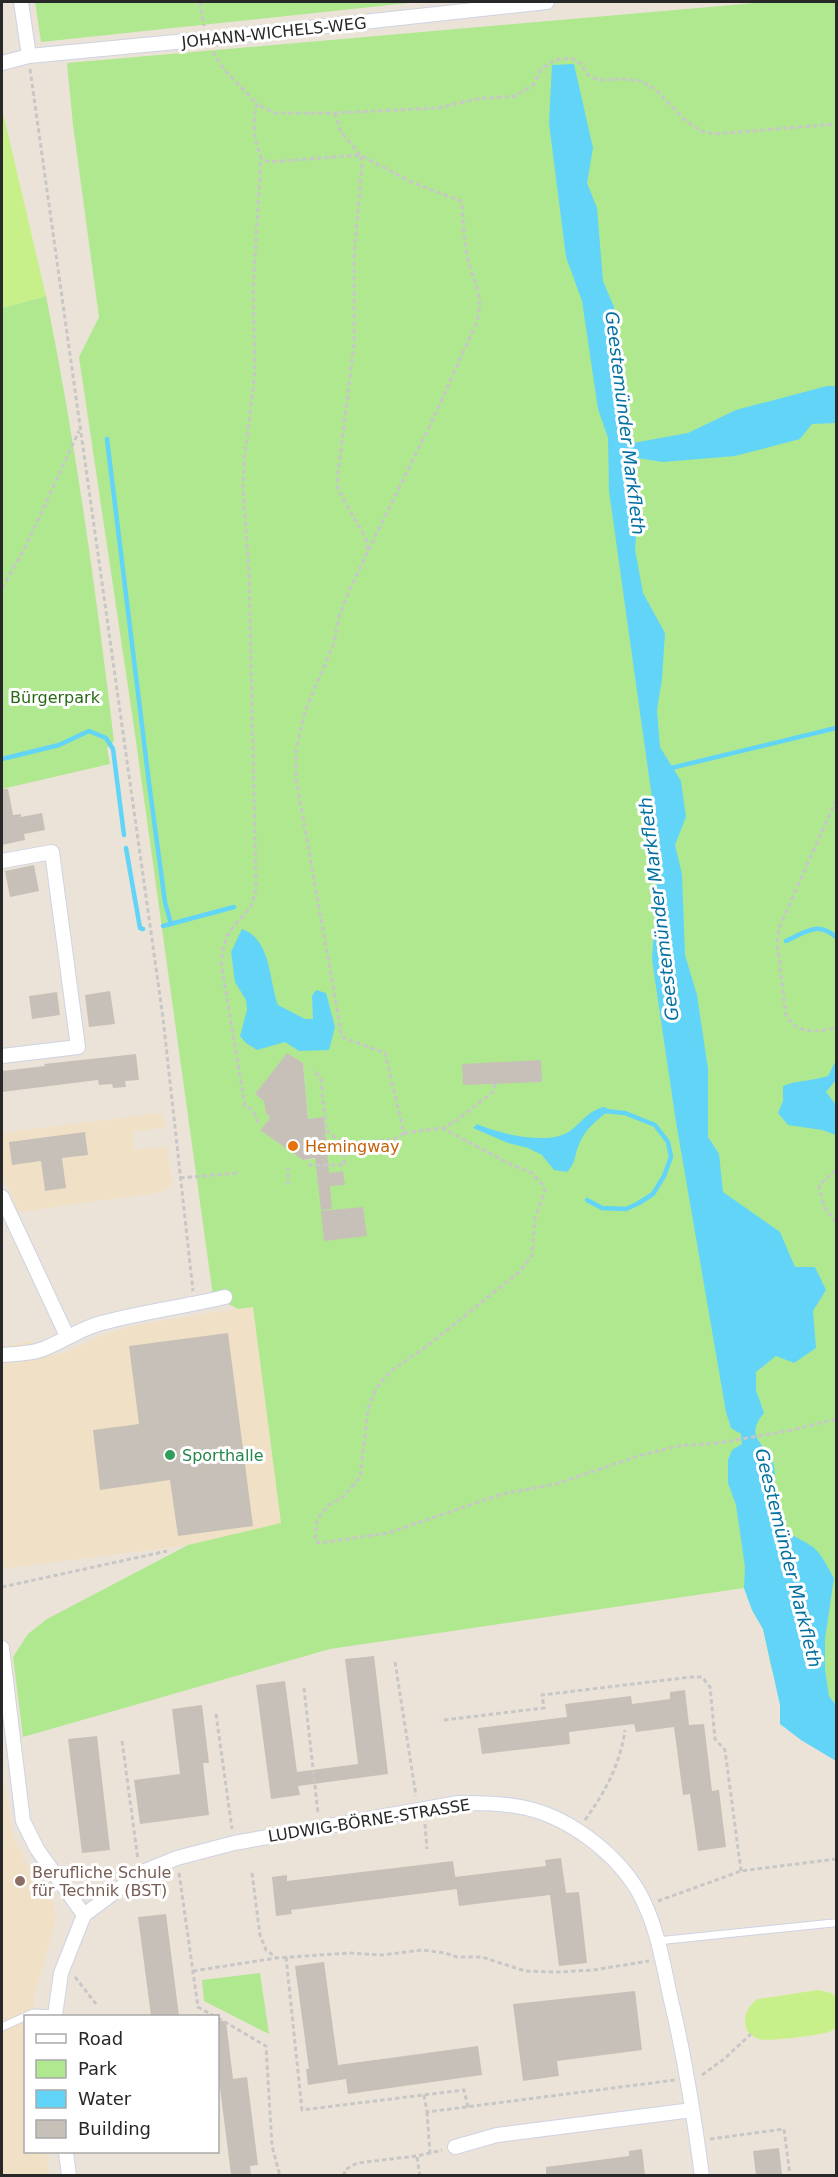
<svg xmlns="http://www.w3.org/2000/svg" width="838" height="2177" viewBox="0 0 838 2177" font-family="'DejaVu Sans',sans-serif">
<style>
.education{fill:#f0e1c6}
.green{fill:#b0e890;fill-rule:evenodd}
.pitch{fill:#c8f08a}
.water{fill:#62d4f8}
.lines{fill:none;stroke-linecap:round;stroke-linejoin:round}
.stream{stroke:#62d4f8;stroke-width:4.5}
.building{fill:#c7c0b8}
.lane-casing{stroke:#ced2e3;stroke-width:9}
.street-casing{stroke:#ced2e3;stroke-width:16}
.path{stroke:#c7c7c7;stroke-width:3;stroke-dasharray:4.5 3;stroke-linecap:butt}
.lane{stroke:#fff;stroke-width:7}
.street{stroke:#fff;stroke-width:14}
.food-dot{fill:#e8710a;stroke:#fff;stroke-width:2}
.leisure-dot{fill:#2e9e5b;stroke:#fff;stroke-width:2}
.education-dot{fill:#8d6e63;stroke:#fff;stroke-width:2}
.labels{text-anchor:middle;stroke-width:6;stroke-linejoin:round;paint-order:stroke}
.street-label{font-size:16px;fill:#282828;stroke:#fff}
.park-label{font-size:16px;fill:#286a14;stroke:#fff}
.food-label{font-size:16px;fill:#c56008;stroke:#fff;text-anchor:start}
.leisure-label{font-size:16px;fill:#27864d;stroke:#fff;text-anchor:start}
.education-label{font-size:16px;fill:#785e54;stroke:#fff;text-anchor:start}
.water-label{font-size:18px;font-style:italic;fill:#0370a2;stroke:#fff}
</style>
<rect width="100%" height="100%" fill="#ece3d8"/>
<path class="education" d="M163 1113 165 1127 132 1132 135 1150 167 1146 172 1184 162 1192 19 1212 2 1175V1133Z
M253 1306 281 1524 188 1545 2 1569V1346L33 1341 35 1357 65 1353 105 1334 136 1325Z
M2 1770 12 1833 26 1863 52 1899 56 1914 54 1928 35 1993 33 2016H26V2152H46L49 2175H2Z"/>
<path class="green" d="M35 2H418L41 42Z
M766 2H836V1705L829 1696 772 1671 763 1629 752 1610 744 1588 330 1649 23 1737 13 1657 28 1634 47 1619 188 1545 281 1523 253 1307 238 1309 213 1296 135 734 79 357 99 317 73 125 67 63ZM303 1063 308 1119 324 1118 327 1157 303 1160 261 1130 270 1118 266 1113 267 1103 255 1094Z
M46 296C76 444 96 592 114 741L107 748 110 764 2 789V308Z
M260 1973 269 2034 204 2001 202 1980Z"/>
<path class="pitch" d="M2 108 46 296 2 308Z
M818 1990 832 1993 836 1998V2026C833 2030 834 2030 829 2032 820 2035 767 2042 759 2039 738 2033 743 2008 758 1999Z"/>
<path class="water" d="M574 64 593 148 587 183 597 208 603 281 614 307V384L619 436 633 443 688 433 736 410 827 386H836V423L812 424 800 439 735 456 663 462 637 458 623 465 625 495 638 513 635 549 643 593 665 633 662 679 657 710 660 747 681 781 686 817 675 845 682 874 685 955 697 995 708 1069V1137L719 1154 723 1192 780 1232 795 1267H815L826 1290 813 1311 816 1348 794 1363 776 1356 756 1372V1390L764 1413C742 1439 769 1445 774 1466 778 1484 763 1502 775 1520 783 1534 801 1538 813 1547 822 1554 828 1568 834 1578L825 1639V1669L829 1696 836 1705V1761L801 1740 780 1724V1705L763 1629 752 1610 744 1588 745 1567 736 1505 728 1483V1460L732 1450 742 1444 741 1434 731 1428 726 1412 676 1122 652 960 659 848 609 491 608 438 598 409 582 301 566 257 549 123 552 65Z
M242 929C271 939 269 980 278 1005L305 1019H313L312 996 316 990 326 993 335 1027 329 1050 299 1051 285 1042 257 1050 246 1043 240 1036 247 1010 246 1000 235 982 231 952Z
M836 1060V1080L826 1092 836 1105V1135L822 1130 788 1125 778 1113 783 1101V1086C798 1080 813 1081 828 1076Z
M605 1107 609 1110C598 1120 586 1128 580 1142 574 1154 577 1162 567 1172L554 1170 542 1155 528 1148 508 1143 473 1128 477 1124C500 1134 549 1146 570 1131 581 1123 590 1109 605 1107Z"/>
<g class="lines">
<path class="stream" d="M107 439 149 783 165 902 171 924
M2 759 59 745 89 731 106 738 113 749 124 835
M667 769 836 728
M126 848 140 928 143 929
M163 926 234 907
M786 941C806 932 817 921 836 937
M587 1200 602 1208 626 1209 639 1203 653 1194 664 1176 671 1157 668 1142 655 1125 625 1113 604 1111"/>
</g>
<path class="building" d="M2 789H8L13 815 21 814V817L42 813 45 830 24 834 25 840 2 845Z
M34 865 39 891 10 897 5 871Z
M110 991 115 1024 89 1027 85 995Z
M57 992 60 1015 32 1019 29 996Z
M287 1053 303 1063 308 1119 324 1117 329 1173 343 1171 345 1185 330 1186 332 1209 321 1210 315 1158 303 1160 260 1130 270 1118 266 1113 264 1101 255 1094Z
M136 1054 139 1080 125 1081 126 1087 113 1088 112 1084 99 1085 98 1080 2 1092V1071L45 1066 44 1064Z
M541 1060 542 1082 463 1085 462 1064Z
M85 1132 88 1155 62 1158 66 1188 45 1191 41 1161 12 1165 9 1142Z
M363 1207 367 1236 324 1241 321 1211Z
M228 1333 253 1526 178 1536 170 1480 100 1490 93 1430 139 1424 129 1346Z
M374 1656 388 1774 298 1786 300 1795 271 1799 256 1685 285 1681 297 1772 358 1764 345 1659Z
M685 1690 689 1725 704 1724 712 1791 719 1790 726 1847 698 1851 690 1794 683 1795 674 1727 636 1732 634 1724 569 1732 570 1744 482 1754 478 1728 567 1717 565 1704 631 1696 632 1704 670 1699V1692Z
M202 1705 209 1763H203L209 1815 140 1824 134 1780 180 1774 172 1709Z
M97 1736 110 1850 82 1853 68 1739Z
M561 1858 566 1893 579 1892 587 1963 559 1966 550 1895 459 1906 455 1877 546 1866 545 1860Z
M453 1861 457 1889 291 1910 292 1914 276 1916 272 1877 287 1875V1881Z
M166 1914 179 2016H151L138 1917Z
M324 1962 338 2065 478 2046 482 2075 348 2094 346 2079 308 2085 306 2069H309L295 1966Z
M635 1991 642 2050 557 2061 559 2076 523 2081 513 2004Z
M218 2021H226L233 2079 247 2077 258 2165 250 2166 251 2175H231L218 2072Z
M779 2148 782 2175H756L753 2151Z
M642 2149 645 2175H546V2167L629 2156V2151Z"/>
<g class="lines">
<defs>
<path id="lane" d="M657 1941 833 1923
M2 2027 33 2013 55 2014"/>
<path id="street" d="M21 2 29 56
M2 63 29 56 207 39 547 2
M2 861 52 852 78 1047 2 1056
M2 1197 67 1336
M2 1355C14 1354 31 1354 43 1349 62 1342 78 1330 98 1324 140 1312 183 1307 225 1297
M2 1648 23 1821 37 1849 84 1915
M84 1915 140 1873 177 1858 234 1843 458 1803C481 1803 503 1803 526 1808 574 1819 627 1861 646 1907 659 1936 664 1969 671 2000 685 2058 694 2116 702 2176
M55 2016 61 1973 84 1915
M455 2147 497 2135 692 2110
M66 2152 69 2176"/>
</defs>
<use href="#lane" class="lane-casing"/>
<use href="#street" class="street-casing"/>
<path class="path" d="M201 2 200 4 204 26
M213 52C223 72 241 86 256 103
M30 69 163 1018 193 1291
M335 113 341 132 360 155 411 182 461 201C464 220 463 240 468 259 474 285 485 295 476 324L432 421 368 551
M2 588 25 548 79 431
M836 800 779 928 777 943 786 1015C797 1035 816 1032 836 1028
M258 1123 253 1110 245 1106 221 963C223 952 223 942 230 931 243 912 252 915 256 887L249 573 243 488 244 462 255 372 253 289 261 158
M442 1128 512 1165 532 1173 542 1184 545 1191 535 1218 532 1256 518 1273 427 1346 391 1371 380 1383 373 1395 368 1409 360 1477 343 1497 329 1505 317 1519 315 1541 320 1543 388 1533 502 1494 556 1484 638 1456 678 1446 719 1443 792 1430 836 1419
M404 1133 442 1128 457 1120 493 1092 495 1084
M342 1143 393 1140 404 1133 385 1053 342 1037 296 778V751L305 711 334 643 339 617 349 591 368 551 366 538 338 490 337 481 354 345V256L362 166 360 155 269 162 261 158C254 139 252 123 257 104L274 113H335L438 108 476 99 516 96 534 84 541 69 555 60 571 58 581 64 588 75 598 80 623 79 641 81 655 89 686 121 701 131 714 134 836 124
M308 1165H345L342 1143 326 1130 321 1080 313 1069
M836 1170 819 1185 824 1207 836 1222
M180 1178 237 1173
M288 1185V1168
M2 1587 167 1551
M395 1662 416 1796
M304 1688 318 1813
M216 1714 232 1829
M444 1720 544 1708 542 1695 691 1677H702L710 1687 715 1739 725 1750 741 1871
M122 1741 138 1860
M585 1820C605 1792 620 1765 625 1730
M425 1824 427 1849
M179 1873 198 2007 214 2016
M252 1873 260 1935 266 1950 277 1958 350 1953 382 1955 422 1950 445 1953 457 1957H482L525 1971 557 1972 593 1970 649 1961
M658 1901 741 1871 836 1859
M286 1957 302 2110 464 2090 468 2107
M193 1971 276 1958
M75 1977 96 2004
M218 2018 266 2046 272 2146 280 2176
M702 2075 724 2059 751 2034
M424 2095 427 2112 675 2080
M427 2112 430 2154
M710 2139 784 2129 790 2176
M417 2157 420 2176
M344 2176 345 2170 357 2163 417 2156 442 2150"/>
<use href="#lane" class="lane"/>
<use href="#street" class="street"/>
</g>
<circle class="food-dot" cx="293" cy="1146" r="6"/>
<circle class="leisure-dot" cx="170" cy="1455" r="6"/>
<circle class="education-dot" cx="20" cy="1881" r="6"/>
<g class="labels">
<g class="street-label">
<text transform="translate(274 32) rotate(-6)" y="6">JOHANN-WICHELS-WEG</text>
<text transform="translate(369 1820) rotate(-9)" y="6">LUDWIG-BÖRNE-STRASSE</text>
</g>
<g class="park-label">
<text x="55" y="703">Bürgerpark</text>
</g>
<g class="food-label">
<text x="305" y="1152">Hemingway</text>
</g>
<g class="leisure-label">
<text x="182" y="1461">Sporthalle</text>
</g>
<g class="education-label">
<text x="32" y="1878">Berufliche Schule<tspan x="32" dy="18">für Technik (BST)</tspan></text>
</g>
<g class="water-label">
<text transform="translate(625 423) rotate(83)" y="6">Geestemünder Markfleth</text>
<text transform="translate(659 909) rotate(-97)" y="6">Geestemünder Markfleth</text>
<text transform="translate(788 1558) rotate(76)" y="6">Geestemünder Markfleth</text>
</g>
</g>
<rect width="838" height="2177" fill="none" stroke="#282828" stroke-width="6"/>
<rect x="24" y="2015" width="195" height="138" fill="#ffffff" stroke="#a9a9a9" stroke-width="1.5"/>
<rect x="36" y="2034" width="30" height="9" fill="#ffffff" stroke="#a9a9a9" stroke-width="1.5"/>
<text x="78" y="2045" font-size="18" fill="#282828">Road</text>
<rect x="36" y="2060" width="30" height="18" fill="#b0e890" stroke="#a9a9a9" stroke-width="1.5"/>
<text x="78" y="2075" font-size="18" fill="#282828">Park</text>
<rect x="36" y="2090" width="30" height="18" fill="#62d4f8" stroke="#a9a9a9" stroke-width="1.5"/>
<text x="78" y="2105" font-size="18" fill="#282828">Water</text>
<rect x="36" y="2120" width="30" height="18" fill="#c7c0b8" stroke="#a9a9a9" stroke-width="1.5"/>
<text x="78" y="2135" font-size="18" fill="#282828">Building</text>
</svg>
